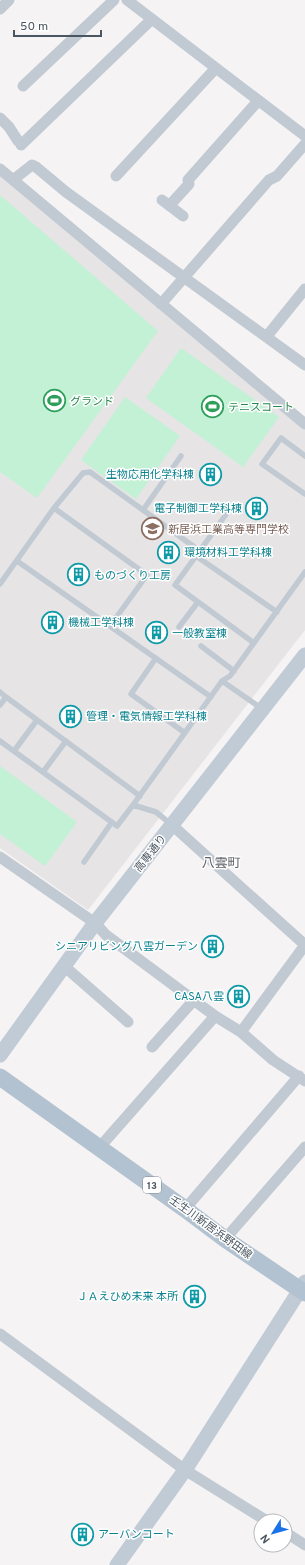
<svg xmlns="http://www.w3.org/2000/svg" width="305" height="1565" viewBox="0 0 305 1565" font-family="Overpass,'Noto Sans JP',sans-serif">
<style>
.education{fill:#e6e4e5}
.green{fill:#c3f1d5}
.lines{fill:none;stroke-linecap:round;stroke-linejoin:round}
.lane{stroke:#c1cad2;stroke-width:5.5}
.street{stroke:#c1cad2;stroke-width:11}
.secondary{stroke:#c1cbd6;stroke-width:15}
.primary{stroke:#b3c2d1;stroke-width:17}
.labels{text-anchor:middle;stroke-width:3;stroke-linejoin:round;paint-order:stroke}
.shield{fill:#fff;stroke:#808990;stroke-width:1}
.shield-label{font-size:10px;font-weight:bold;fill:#4a5661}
.leisure-label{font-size:11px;fill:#27864d;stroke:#fff;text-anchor:start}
.culture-label{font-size:11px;fill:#0d838f;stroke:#fff;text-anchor:start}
.education-label{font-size:11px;fill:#785e54;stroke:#fff;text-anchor:start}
.street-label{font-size:11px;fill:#4a5661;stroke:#fff}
.quarter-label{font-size:13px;fill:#5f6368;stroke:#fff}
</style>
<rect width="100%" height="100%" fill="#f5f3f3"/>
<path class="education" d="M0 173 305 428V630L88 910 0 848Z"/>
<path class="green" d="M0 195 158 331 37 498 0 472Z
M181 348 279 417 243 467 146 398Z
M125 397 180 436 136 499 81 460Z
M0 766 77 822 45 866 0 834Z"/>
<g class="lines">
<path class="lane" d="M305 456 281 438 262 464 305 494
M143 510 181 456
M227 513 196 556 277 612
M196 556 175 585 254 643
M17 561 211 697
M0 584 54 508
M110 626 147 575 54 508 83 473 90 472 200 551
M179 627 198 602
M201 646 234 671
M156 658 131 694 185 733
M222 681 230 676 305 572
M0 692 6 697
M0 705 6 697 140 796
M0 741 117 826 133 805
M14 751 37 720
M43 772 66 741
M172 825 156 812 133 805 222 681 261 708
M84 862 112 822"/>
<path class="street" d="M127 0 305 136
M0 9 9 0
M23 86 114 0
M0 118 9 127 18 141
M21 145 152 19
M0 169 305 424
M116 176 215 69
M13 180 32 165 36 167 66 192 305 365
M162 200 183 216
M170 205 189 184 188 180 258 101
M161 304 269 180 277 176 305 144
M267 336 305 289
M172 825 305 945
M0 857 95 923 106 935 215 1016 241 1032 273 1060 305 1081
M64 966 128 1022
M241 1032 305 945
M152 1047 194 1000
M99 1148 215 1016
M185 1209 299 1076
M225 1239 305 1147
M0 1334 185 1470 267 1521
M285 1532 305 1545"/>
<path class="secondary" d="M0 1055 95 923 305 655
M117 1565 185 1470 305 1282"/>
<path class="primary" d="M0 1077 185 1209 225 1239 305 1293"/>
</g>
<defs>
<symbol id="stadium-ring" viewBox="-11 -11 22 22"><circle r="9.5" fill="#fff" stroke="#2e9e5b" stroke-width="1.5"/><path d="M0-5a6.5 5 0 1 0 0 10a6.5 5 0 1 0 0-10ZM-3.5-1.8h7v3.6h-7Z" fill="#2e9e5b"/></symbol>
<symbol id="building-ring" viewBox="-11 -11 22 22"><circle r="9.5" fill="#fff" stroke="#0f9aa8" stroke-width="1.5"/><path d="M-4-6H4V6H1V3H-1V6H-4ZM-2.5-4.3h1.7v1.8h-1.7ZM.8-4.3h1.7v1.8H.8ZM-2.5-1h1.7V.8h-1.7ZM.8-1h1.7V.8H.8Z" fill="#0f9aa8"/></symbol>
<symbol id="university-ring" viewBox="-11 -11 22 22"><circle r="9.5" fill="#fff" stroke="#8d6e63" stroke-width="1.5"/><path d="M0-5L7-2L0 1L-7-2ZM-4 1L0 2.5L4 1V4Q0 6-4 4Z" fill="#8d6e63"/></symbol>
</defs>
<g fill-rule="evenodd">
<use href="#stadium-ring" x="42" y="388" width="25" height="25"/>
<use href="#stadium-ring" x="200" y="394" width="25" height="25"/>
<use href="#building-ring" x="198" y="462" width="25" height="25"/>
<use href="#building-ring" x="244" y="496" width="25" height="25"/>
<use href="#university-ring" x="140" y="516" width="25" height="25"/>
<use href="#building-ring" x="156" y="540" width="25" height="25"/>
<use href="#building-ring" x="66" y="562" width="25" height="25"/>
<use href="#building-ring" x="40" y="610" width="25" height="25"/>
<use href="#building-ring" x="144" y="620" width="25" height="25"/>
<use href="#building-ring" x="58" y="704" width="25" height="25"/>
<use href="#building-ring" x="200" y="934" width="25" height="25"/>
<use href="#building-ring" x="226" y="984" width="25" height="25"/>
<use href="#building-ring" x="182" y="1284" width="25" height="25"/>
<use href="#building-ring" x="70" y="1522" width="25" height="25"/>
</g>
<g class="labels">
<rect class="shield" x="143" y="1177" width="18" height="16" rx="3"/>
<g class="shield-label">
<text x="152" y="1189">13</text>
</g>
<g class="leisure-label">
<text x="70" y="405">グランド</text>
<text x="228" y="411">テニスコート</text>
</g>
<g class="culture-label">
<text x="194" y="478" text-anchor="end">生物応用化学科棟</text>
<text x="242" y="512" text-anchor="end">電子制御工学科棟</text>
<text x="184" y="556">環境材料工学科棟</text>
<text x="94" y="579">ものづくり工房</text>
<text x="68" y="626">機械工学科棟</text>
<text x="172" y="637">一般教室棟</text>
<text x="86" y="720">管理・電気情報工学科棟</text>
<text x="198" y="950" text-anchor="end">シニアリビング八雲ガーデン</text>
<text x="224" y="1000" text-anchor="end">CASA八雲</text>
<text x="178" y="1300" text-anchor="end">ＪＡえひめ未来 本所</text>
<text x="98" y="1538">アーバンコート</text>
</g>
<g class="education-label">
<text x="168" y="533">新居浜工業高等専門学校</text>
</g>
<g class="street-label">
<text transform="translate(150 853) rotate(-52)" y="4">高専通り</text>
<text transform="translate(211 1227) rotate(36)" y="4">壬生川新居浜野田線</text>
</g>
<g class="quarter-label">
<text x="221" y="867">八雲町</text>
</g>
</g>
<g transform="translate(273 1533) rotate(233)"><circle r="19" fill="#ffffff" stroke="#b7bbc0"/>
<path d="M0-3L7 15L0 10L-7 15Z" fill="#1a73e8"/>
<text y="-6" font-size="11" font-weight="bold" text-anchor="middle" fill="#4a5661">N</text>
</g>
<path d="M14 30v6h87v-6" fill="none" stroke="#4a5661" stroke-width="2"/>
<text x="20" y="30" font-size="12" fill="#4a5661" stroke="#ffffff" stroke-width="3" paint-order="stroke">50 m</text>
</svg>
